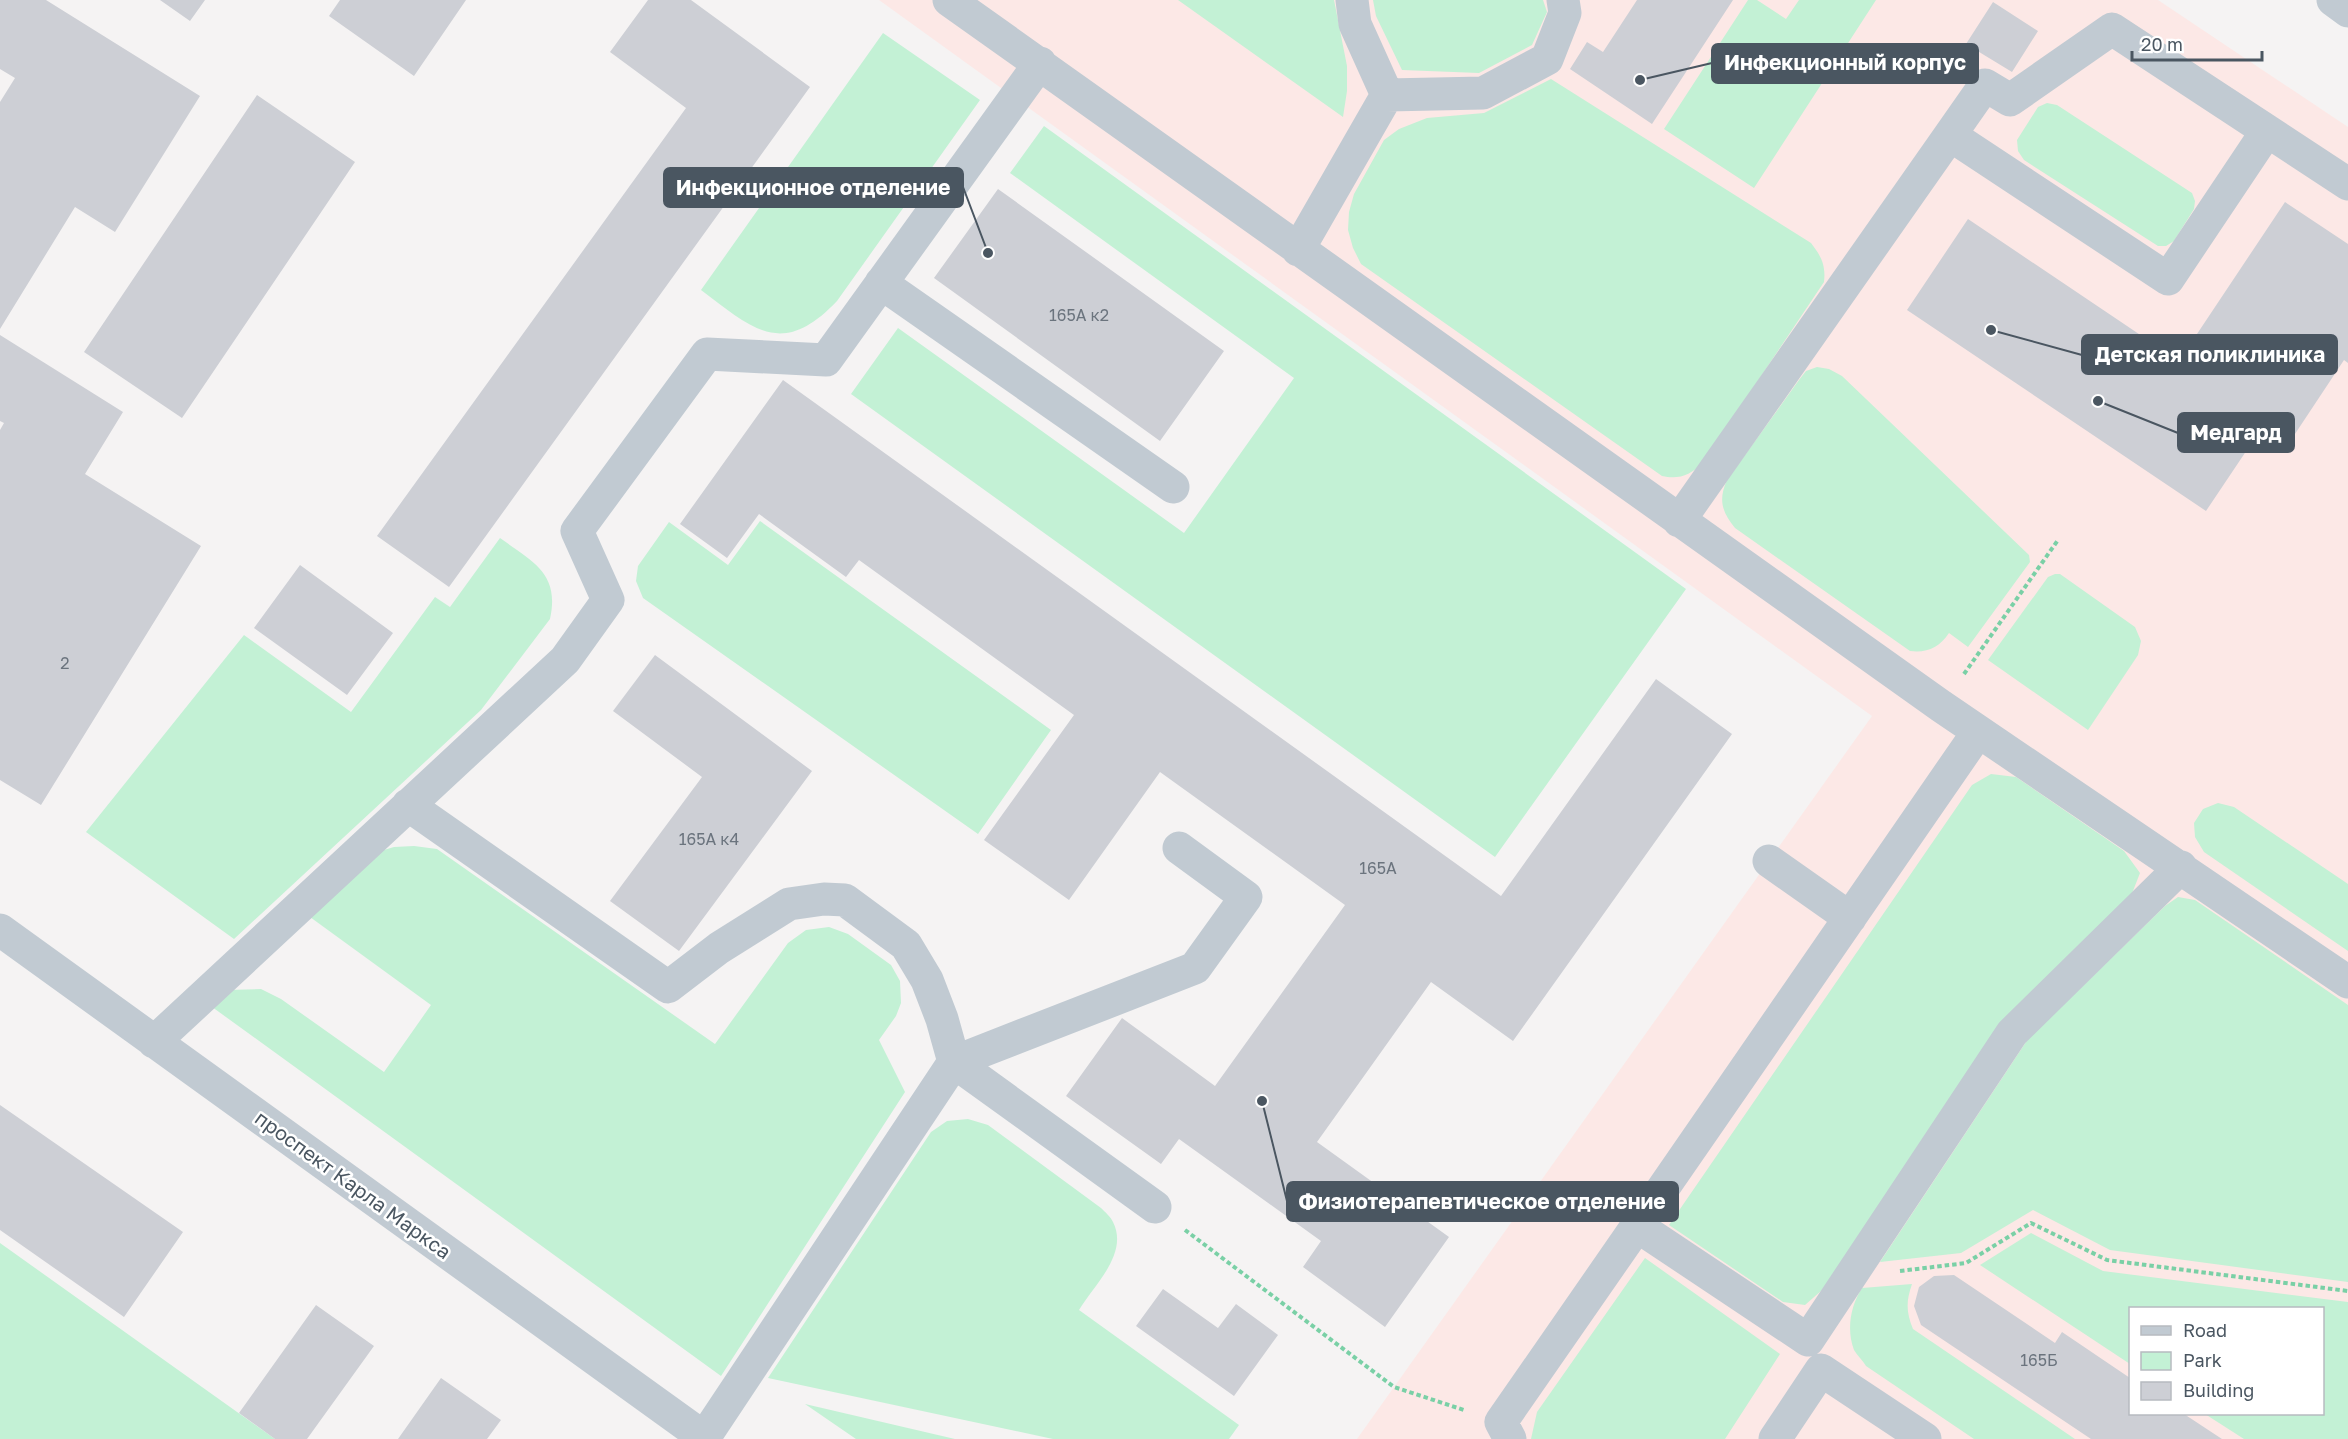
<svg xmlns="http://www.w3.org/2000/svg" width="2348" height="1439" viewBox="0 0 2348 1439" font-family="'Golos Text',sans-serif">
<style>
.medical{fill:#fce8e6;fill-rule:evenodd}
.green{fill:#c3f1d5}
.building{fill:#cdcfd5}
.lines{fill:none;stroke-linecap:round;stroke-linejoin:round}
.path{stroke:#7ad0a6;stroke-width:4;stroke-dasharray:4.5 3;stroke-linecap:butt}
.minor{stroke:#c1cad2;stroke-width:33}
.labels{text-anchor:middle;stroke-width:5;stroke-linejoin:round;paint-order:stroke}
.number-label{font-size:16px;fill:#6b747e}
.street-label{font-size:20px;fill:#4a5661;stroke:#fff}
.leader{fill:none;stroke:#4a5661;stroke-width:2}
.callout-dot{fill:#4a5661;stroke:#fff;stroke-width:2}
.callout{fill:#4a5661;stroke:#4a5661;stroke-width:2}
.callout-label{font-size:21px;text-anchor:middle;font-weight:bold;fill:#fff}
</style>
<rect width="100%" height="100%" fill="#f5f3f3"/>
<path class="medical" d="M879 0H2158L2348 127V1439H1357L1872 716ZM2130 1308H2322V1414H2130Z"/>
<path class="green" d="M1178 0H1334L1347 66V91L1343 117Z
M1373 0H1543L1547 12 1532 45 1479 73 1402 70 1376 16Z
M1748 0H1757L1786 19 1799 0H1876L1754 188 1664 129Z
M883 33 980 100 837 301C782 359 753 329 701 290Z
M1551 79 1811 243C1821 256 1826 265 1824 282L1703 463C1690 475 1679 480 1662 476L1361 264 1353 248 1348 230 1349 212 1354 194 1384 140 1399 129 1427 118 1484 113Z
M2047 103 2057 105 2192 193 2195 201 2194 209 2174 241 2166 246H2158L2024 160 2018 151 2017 140 2038 107Z
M1044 126 1686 589 1495 857 851 394 898 328 1184 533 1294 378 1010 173Z
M1817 367 1829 369 1842 376 2029 555 2030 562 1968 647 1949 633C1939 648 1927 653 1910 651L1735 528C1722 512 1718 500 1727 480L1799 380 1806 371Z
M760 521 1051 730 978 834 643 598 636 581 638 566 669 522 728 565Z
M500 538C533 562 560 573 550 619L481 710 234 939 86 832 244 635 351 712 435 597 450 607Z
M2055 574H2060L2135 627 2141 641 2138 655 2088 730 1988 660 2048 577Z
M1991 774 2016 777 2124 851 2140 873 2131 896 1821 1291 1805 1305 1783 1302 1669 1225 1972 785Z
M2218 803 2234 807 2348 884V951L2204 852 2195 837 2194 823 2203 809Z
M414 846 437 849 715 1044 788 943 806 930 829 927 848 934 891 965 900 981 901 1003 896 1016 879 1040 905 1092 721 1376 208 1004 227 990 261 989 281 999 384 1072 431 1005 310 917 377 852 394 847Z
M2178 897 2195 900 2348 1005V1282L2110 1250 2033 1210 1961 1253 1880 1262 2028 1039 2165 906Z
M968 1119 988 1125 1101 1208C1105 1212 1111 1217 1113 1222 1129 1254 1094 1285 1079 1310L1239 1425 1229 1439H1053L768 1378 931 1132 947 1121Z
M2031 1233 2103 1271 2348 1302V1439H2244L2205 1414H2322V1308H2130V1364L1980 1265Z
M0 1243 275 1439H0Z
M1645 1258 1780 1354 1725 1439H1531L1537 1412Z
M1912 1284C1906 1301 1906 1312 1913 1329L2075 1439H1974L1866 1366C1863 1361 1857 1355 1854 1350 1846 1329 1851 1305 1862 1288Z
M805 1404 955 1439H856Z"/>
<path class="building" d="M0 0H46L200 96 115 232 75 207 0 329V102L15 78 0 69Z
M160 0H205L190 21Z
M340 0H466L414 76 329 16Z
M648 0H691L810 87 449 587 377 536 686 108 610 52Z
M1637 0H1733L1652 124 1570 69 1587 42 1603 52Z
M1993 2 2038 31 2012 72 1966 44Z
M257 95 355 162 182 418 84 352Z
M998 189 1224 351 1160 441 934 278Z
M2285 202 2348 244V363L2344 360 2291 440 2265 423 2206 511 1907 310 1968 219 2179 361Z
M0 335 123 412 85 474 201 546 41 805 0 780V430L4 423 0 421Z
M783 380 1501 896 1656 679 1732 734 1513 1041 1431 982 1317 1142 1449 1237 1385 1327 1303 1267 1321 1241 1179 1139 1161 1164 1066 1096 1122 1018 1215 1086 1345 905 1160 772 1069 900 984 840 1074 715 859 560 846 577 759 514 727 558 680 524Z
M300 565 393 633 347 695 254 628Z
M655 655 812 771 679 951 610 901 702 777 613 711Z
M0 1105 183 1232 124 1317 0 1230Z
M1954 1275 2055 1343 2062 1332 2130 1378V1414H2184L2222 1439H2091L1921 1325 1914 1306 1919 1287 1934 1276Z
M1163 1289 1218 1328 1236 1304 1278 1335 1234 1396 1136 1326Z
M316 1305 374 1346 307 1439H275L239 1413Z
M441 1378 501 1420 487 1439H398Z"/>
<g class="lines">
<path class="path" d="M1964 674 2058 540
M1185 1230 1394 1387 1464 1410
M1900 1271 1966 1263 2031 1223 2107 1260 2348 1291"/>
<path class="minor" d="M949 0 1941 706 2348 982
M1352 0 1355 24 1387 95
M2333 0 2348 11
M1387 95 1483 93 1547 59 1565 13 1563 0
M2267 131 2168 279 1950 135 1985 85 2010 100 2112 29 2348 184
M1298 250 1387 95
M881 283 1173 487
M1679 521 1950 135
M408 805 668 987 719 948 789 904 824 899 845 900 906 945 927 980 942 1019 954 1062 1195 968 1246 897 1179 848
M1769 861 1850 918
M0 930 706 1439
M154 1042 565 660 608 600 577 531 707 354 826 360 1040 63
M1637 1226 1978 732
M704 1438 954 1062 1155 1207
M1510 1439 1501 1422 1637 1226 1808 1340 2012 1033 2181 867
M1775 1439 1821 1370 1925 1439"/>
</g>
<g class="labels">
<g class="number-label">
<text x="1079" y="321">165А к2</text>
<text x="65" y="669">2</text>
<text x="709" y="845">165А к4</text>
<text x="1378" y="874">165А</text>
<text x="2039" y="1366">165Б</text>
</g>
<g class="street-label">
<text transform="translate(353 1185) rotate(36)" y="7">проспект Карла Маркса</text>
</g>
</g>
<path class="leader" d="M1640 80L1712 63M988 253L963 187M1991 330L2082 355M2098 401L2178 433M1262 1101L1287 1201"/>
<g class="callout-dot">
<circle cx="1640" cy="80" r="6"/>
<circle cx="988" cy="253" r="6"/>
<circle cx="1991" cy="330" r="6"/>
<circle cx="2098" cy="401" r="6"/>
<circle cx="1262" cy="1101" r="6"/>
</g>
<g class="callout">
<rect x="1712" y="44" width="266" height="39" rx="6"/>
<rect x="664" y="168" width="299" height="39" rx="6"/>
<rect x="2082" y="335" width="255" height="39" rx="6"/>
<rect x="2178" y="413" width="116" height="39" rx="6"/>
<rect x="1287" y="1182" width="391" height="39" rx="6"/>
</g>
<g class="callout-label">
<text x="1845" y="70">Инфекционный корпус</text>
<text x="813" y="195">Инфекционное отделение</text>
<text x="2210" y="362">Детская поликлиника</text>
<text x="2236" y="440">Медгард</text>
<text x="1482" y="1209">Физиотерапевтическое отделение</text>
</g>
<rect x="2129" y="1307" width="195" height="108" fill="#ffffff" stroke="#b7bbc0" stroke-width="1.5"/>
<rect x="2141" y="1326" width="30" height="9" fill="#c1cad2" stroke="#b7bbc0" stroke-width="1.5"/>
<text x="2183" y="1337" font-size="18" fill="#4a5661">Road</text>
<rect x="2141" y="1352" width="30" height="18" fill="#c3f1d5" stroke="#b7bbc0" stroke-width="1.5"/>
<text x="2183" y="1367" font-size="18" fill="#4a5661">Park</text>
<rect x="2141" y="1382" width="30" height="18" fill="#cdcfd5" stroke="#b7bbc0" stroke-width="1.5"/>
<text x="2183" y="1397" font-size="18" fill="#4a5661">Building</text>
<path d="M2132 51v9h130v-9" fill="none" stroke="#4a5661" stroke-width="3"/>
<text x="2141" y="51" font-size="18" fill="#4a5661" stroke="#ffffff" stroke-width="4.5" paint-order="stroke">20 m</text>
</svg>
